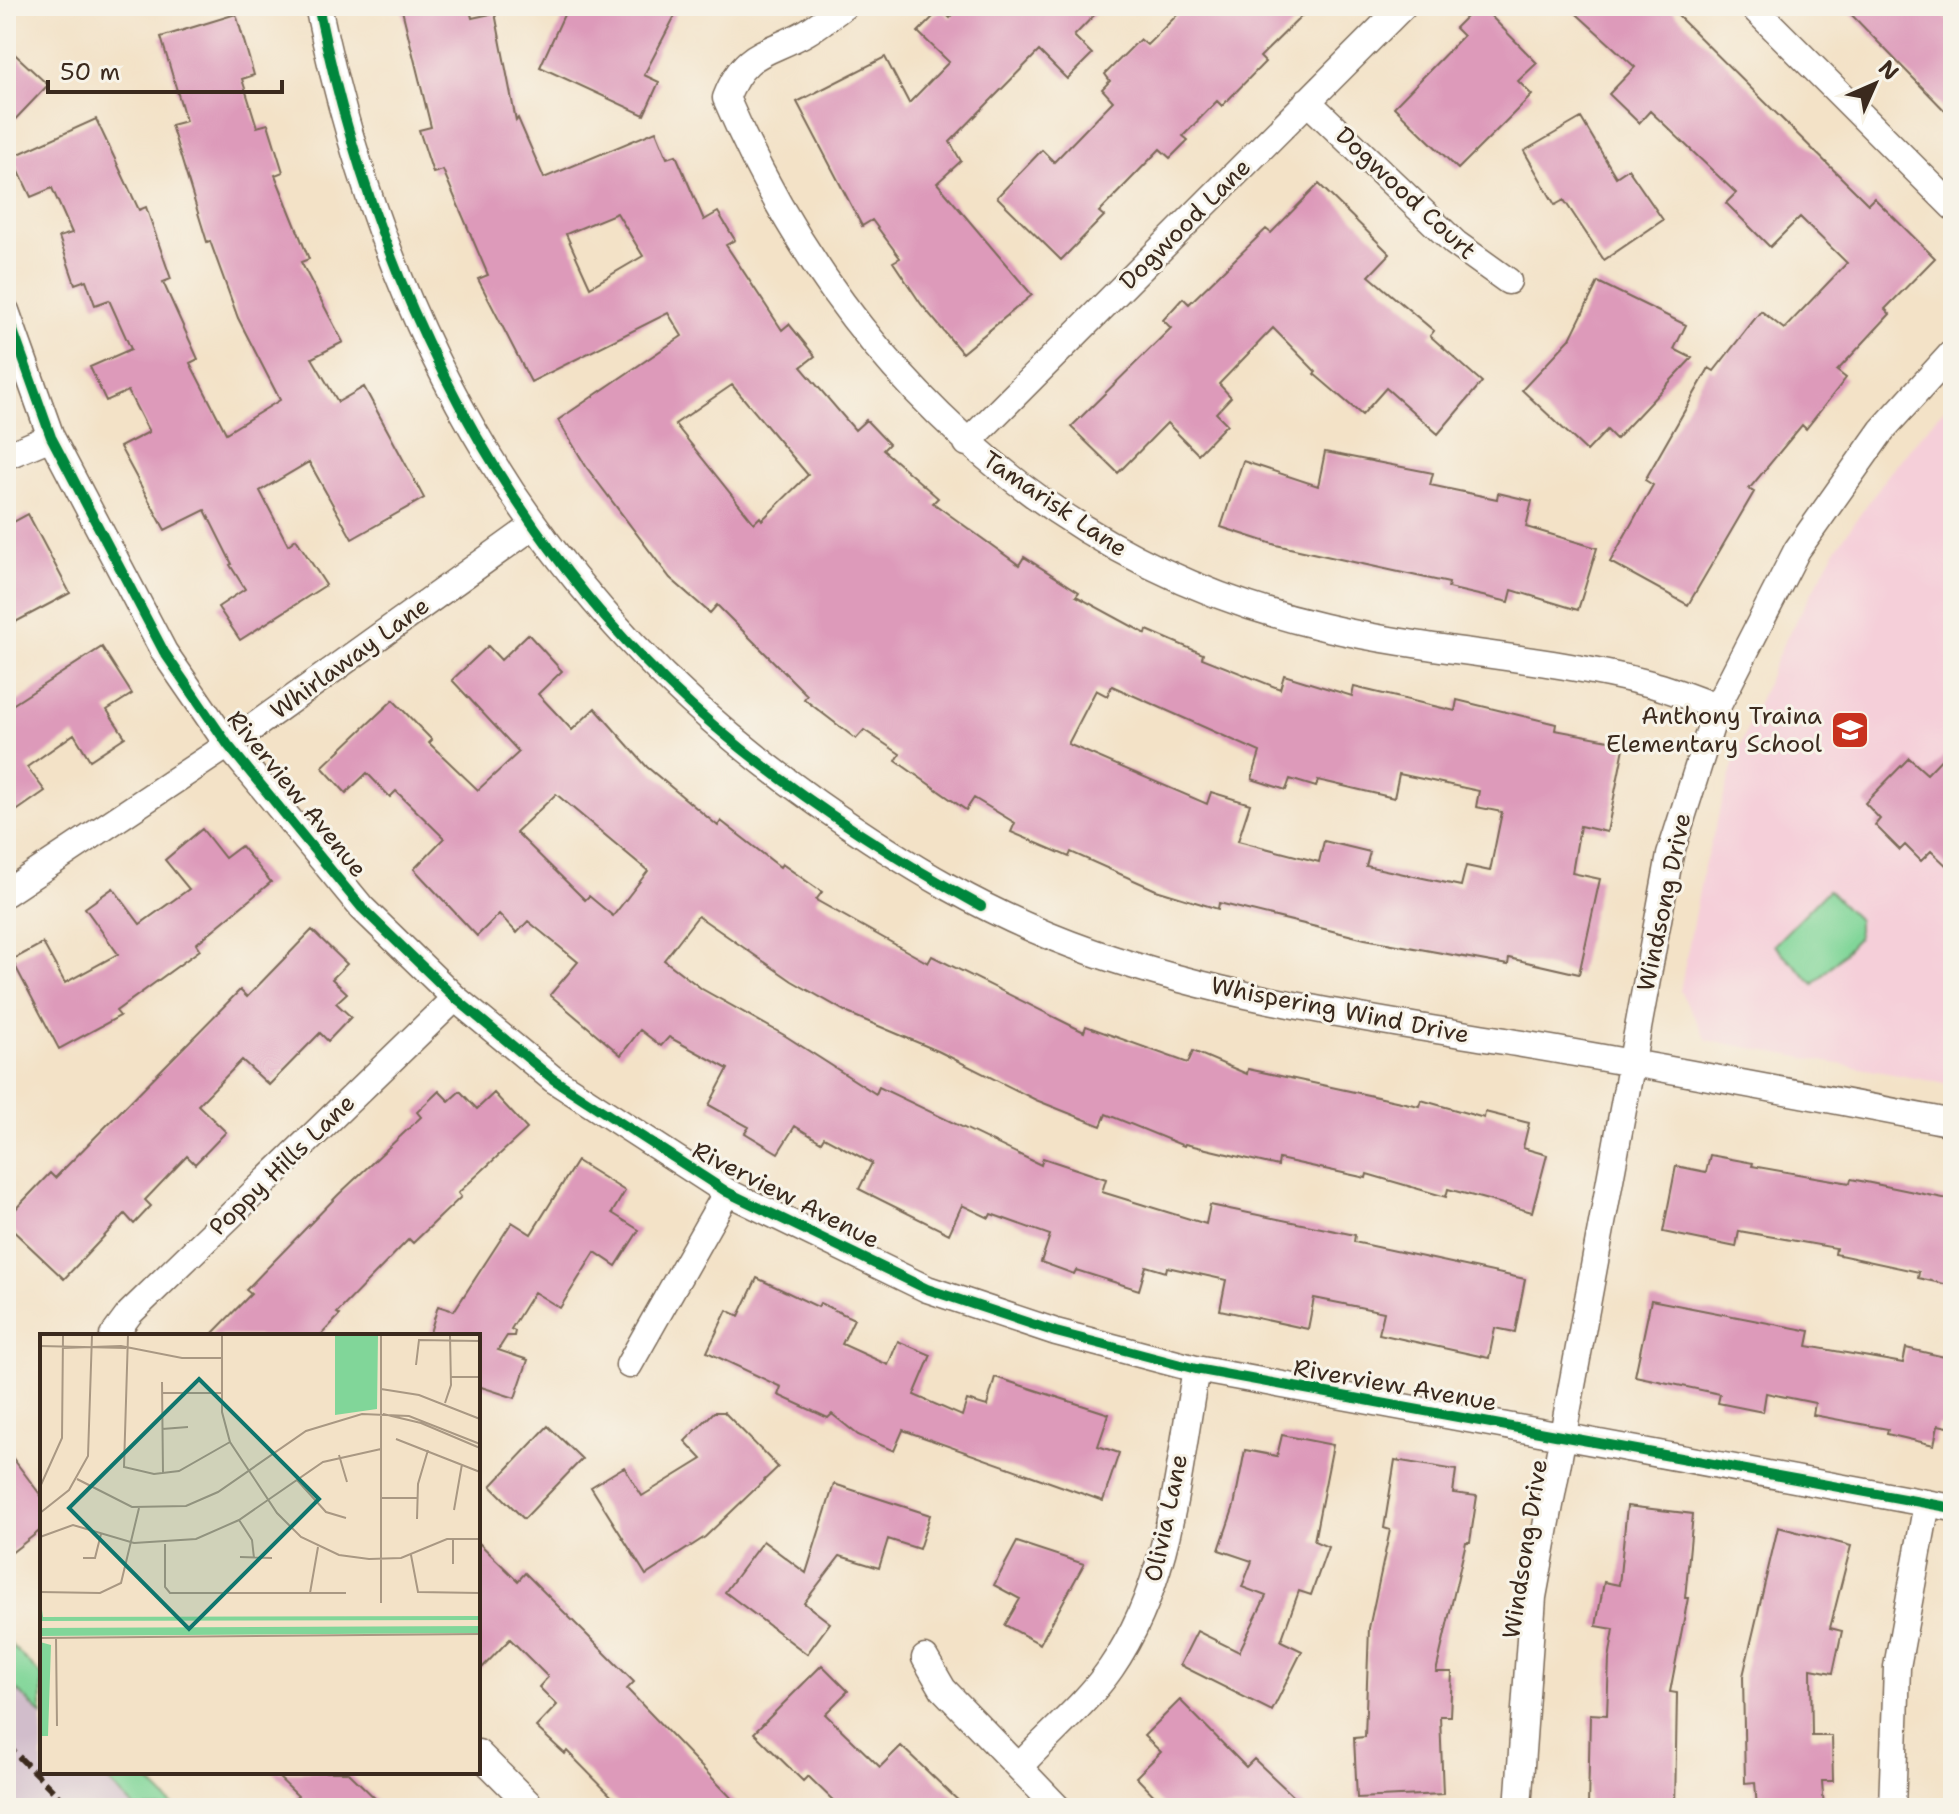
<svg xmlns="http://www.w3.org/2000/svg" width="1959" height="1814" viewBox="0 0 1959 1814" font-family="'Shantell Sans',sans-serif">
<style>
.built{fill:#f5cfd9}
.industrial{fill:#d1bdcb}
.green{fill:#81d699;stroke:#5e805c;stroke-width:2}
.building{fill:#dd9aba;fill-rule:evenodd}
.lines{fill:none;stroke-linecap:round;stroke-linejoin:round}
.minor-casing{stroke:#7b6a59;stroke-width:29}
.minor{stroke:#fff;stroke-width:26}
.rail{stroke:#3b2a1e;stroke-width:6;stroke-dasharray:12 6;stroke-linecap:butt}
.cycleway-casing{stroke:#f7f3e8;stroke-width:15}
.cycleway{stroke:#00873e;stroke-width:10}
.labels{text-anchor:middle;stroke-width:6;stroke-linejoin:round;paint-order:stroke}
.street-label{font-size:24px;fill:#3b2a1e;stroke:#f7f3e8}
.poi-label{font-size:24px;fill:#3b2a1e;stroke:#f7f3e8;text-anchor:end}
.inset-road{fill:none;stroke:#a99883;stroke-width:2}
.view{fill:#0f766e;fill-opacity:0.15;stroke:#0f766e;stroke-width:4}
.inset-edge{fill:none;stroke:#3b2a1e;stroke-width:4}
</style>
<rect width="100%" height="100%" fill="#f7f3e8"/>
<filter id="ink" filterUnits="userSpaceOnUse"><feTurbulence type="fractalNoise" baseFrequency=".0125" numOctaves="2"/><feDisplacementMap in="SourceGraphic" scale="16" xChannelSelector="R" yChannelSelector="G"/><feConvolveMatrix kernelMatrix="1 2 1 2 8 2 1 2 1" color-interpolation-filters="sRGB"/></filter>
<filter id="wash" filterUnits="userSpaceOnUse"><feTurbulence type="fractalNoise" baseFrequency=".006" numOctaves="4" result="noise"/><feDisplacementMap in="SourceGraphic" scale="32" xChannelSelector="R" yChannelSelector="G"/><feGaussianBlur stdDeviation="1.8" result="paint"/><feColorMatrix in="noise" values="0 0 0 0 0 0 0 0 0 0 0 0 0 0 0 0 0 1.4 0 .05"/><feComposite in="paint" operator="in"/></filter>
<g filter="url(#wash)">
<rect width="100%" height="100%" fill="#f3e2c7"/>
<path class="built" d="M1953 398V1085L1707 1040 1680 991 1703 870 1735 758 1783 644 1837 547 1890 472Z"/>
<path class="industrial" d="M6 1639 42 1675V1772H139L175 1808H6Z"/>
<path class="green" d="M1828 890 1858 920V938L1814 984 1774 945Z
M6 1640 42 1676V1715L6 1679Z
M99 1772H139L175 1808H135Z"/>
<g id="blocks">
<path class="building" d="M401 6H469L472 18 495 13 516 121 518 118 544 178 656 131 667 158 676 155 704 220 718 212 735 240 726 245 782 330 789 324 815 356 801 367 855 430 866 420 889 444 883 450 938 498 933 503 1019 565 1024 557 1079 592 1076 596 1146 634 1147 630 1203 654 1202 658 1280 689 1284 675 1352 696 1354 687 1455 711 1457 700 1556 724 1555 730 1625 743 1607 832 1580 826 1572 873 1600 879 1579 974 1509 958 1508 965 1365 939 1219 903 1218 909 1156 890 1071 852 1069 857 1011 832 1015 823 974 798 966 810 896 761 900 754 864 730 856 739 804 699 807 695 717 605 710 613 670 578 587 468 558 420 682 336 668 313 531 382 478 279 488 275 443 170 433 173 419 130 431 127ZM617 213 643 256 590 287 566 234ZM732 385 808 475 762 520 760 517 754 523 675 424ZM1112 686 1260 752 1252 779 1286 790 1290 779 1316 787 1318 780 1394 798 1399 774 1479 791 1476 807 1502 812 1490 871 1466 866 1461 886 1366 866 1370 852 1324 841 1319 862 1238 841 1250 804 1211 792 1207 804 1068 744 1096 690 1107 696Z
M568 6H680L644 75 659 82 644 115 540 67Z
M961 6H1103L1074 36 1092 54 1067 79 1039 51 950 142 961 161 937 183 1032 295 962 353 921 304 893 262 900 258 872 220 862 226 797 102 885 57 909 103 949 62 918 32 941 9 950 18Z
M1186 6H1312L1260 57 1265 62 1222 106 1217 101 1183 136 1188 140 1170 158 1160 149 1099 212 1104 216 1061 260 997 197 1042 150 1054 162 1113 101 1102 89 1110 81 1105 74 1140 39 1147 45Z
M1477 6H1481L1537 63 1518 81 1532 95 1458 169 1394 107 1463 36 1455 28Z
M1568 6H1668L1868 204 1874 198 1935 258 1885 309 1890 314 1837 371 1846 378 1806 429 1802 425 1749 489 1754 492 1688 605 1610 562 1653 485 1645 480 1709 368 1714 371 1761 311 1784 329 1847 263 1800 217 1770 247 1726 203 1736 193 1667 127 1650 111 1639 123 1609 94 1635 67Z
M1843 6H1933L1953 26V119Z
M236 14 254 75 242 79 257 127 268 124 283 172 275 175 309 259 301 262 343 342 312 358 338 402 364 387 424 498 352 539 309 462 260 491 288 545 296 539 326 585 240 640 218 607 245 589 230 565 232 564 205 510 165 530 140 484 120 447 149 432 128 391 106 401 90 367 131 349 109 300 95 305 86 280 75 284 59 237 72 233 52 188 31 197 12 157 96 119 139 210 146 207 171 279 163 282 198 359 190 363 226 433 280 400 238 318 210 241 207 242 171 125 186 121 161 37Z
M6 46 48 85 6 129Z
M1581 118 1616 177 1628 169 1663 220 1604 260 1564 200 1555 205 1524 151Z
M1319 184 1390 254 1369 276 1434 331 1430 336 1482 382 1438 434 1386 388 1362 415 1314 374 1316 372 1273 328 1219 384 1231 397 1216 413 1227 424 1198 454 1167 423 1118 473 1071 427 1171 328 1163 320 1183 298 1189 304 1266 229 1271 233Z
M1598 282 1686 325 1674 349 1692 358 1616 439 1607 430 1587 451 1522 390 1570 339Z
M1325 452 1433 473 1430 485 1497 499 1498 493 1532 501 1526 527 1597 548 1578 610 1512 590 1509 602 1448 588 1449 583 1276 545 1221 527 1243 461 1318 486Z
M28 514 70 593 6 627V526Z
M528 634 562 671 538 694 572 730 595 708 647 767 718 826 721 821 780 867 782 864 822 892 816 900 928 963 932 956 1084 1032 1086 1026 1188 1063 1193 1051 1247 1074 1248 1069 1419 1106 1421 1100 1484 1118 1485 1112 1529 1123 1523 1148 1547 1155 1532 1212 1448 1189 1446 1197 1367 1174 1366 1178 1279 1159 1278 1166 1185 1144 1184 1146 1106 1114 1101 1126 1036 1100 938 1051 850 1014 792 981 698 916 664 960 702 989 784 1035 876 1094 879 1087 1041 1165 1043 1158 1106 1179 1102 1192 1206 1224 1210 1205 1355 1235 1354 1242 1525 1279 1515 1332 1495 1328 1489 1358 1379 1334 1384 1312 1314 1298 1308 1329 1220 1310 1226 1280 1167 1267 1166 1272 1146 1266 1139 1290 1076 1270 1074 1274 1041 1262 1050 1235 991 1214 989 1218 962 1205 949 1234 859 1189 872 1163 824 1137 821 1142 795 1126 778 1153 745 1133 749 1127 709 1105 728 1069 669 1037 661 1046 640 1030 621 1055 550 995 578 962 528 921 517 933 499 914 477 936 414 869 444 838 396 791 390 797 367 773 346 793 322 767 393 700 432 740 429 743 478 790 519 752 452 680 488 646 501 660ZM556 794 648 871 613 916 589 896 585 900 516 832Z
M102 647 132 694 107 710 125 737 90 760 74 734 27 767 45 791 15 812 6 800V709Z
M1953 747V872L1931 851 1921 861 1905 845 1900 850 1875 825 1880 819 1865 803 1909 758 1927 774Z
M202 829 225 858 241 846 271 882 196 944 200 950 116 1011 120 1016 59 1049 12 960 43 943 65 983 118 954 85 908 113 888 140 924 189 889 165 860Z
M312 930 347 964 332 979 347 993 336 1003 351 1017 328 1041 320 1033 269 1085 242 1060 198 1105 226 1132 195 1164 187 1156 145 1200 151 1206 134 1224 125 1214 64 1279 6 1224V1219L50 1173 55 1178 240 990 247 997Z
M439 1091 449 1101 460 1091 477 1109 494 1093 527 1129 458 1193 461 1197 413 1243 409 1239 337 1313 340 1315 320 1336H210L251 1294 246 1290 338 1195 421 1117 417 1112Z
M1710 1155 1753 1163 1752 1166 1850 1183 1851 1179 1953 1200V1286L1918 1278 1919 1272 1835 1254 1836 1248 1739 1231 1736 1247 1663 1232 1676 1166 1706 1172Z
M577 1161 625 1191 612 1213 639 1230 616 1266 595 1252 560 1308 534 1292 511 1329 515 1331 514 1336H507L498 1350 528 1360 515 1398 478 1386V1336H429L438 1306 454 1311 512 1222 531 1234Z
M757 1278 818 1307 820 1303 854 1319 842 1344 888 1365 898 1341 931 1355 914 1395 962 1416 967 1400 987 1406 995 1377 1109 1414 1098 1446 1119 1453 1103 1501 903 1430 894 1451 858 1435 832 1414 828 1418 778 1395 781 1387 707 1352 727 1310 739 1316Z
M1651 1300 1810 1331 1807 1346 1903 1363 1906 1348 1953 1359V1428L1938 1425 1934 1445 1887 1434 1888 1429 1813 1415 1815 1403 1766 1393 1763 1412 1718 1403 1720 1394 1635 1376Z
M714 1412H724L778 1467 705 1537 646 1575 591 1487 624 1467 642 1496 702 1459 685 1441Z
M548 1426 582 1459 524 1519 491 1486Z
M1282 1435 1333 1445 1314 1541 1328 1547 1311 1595 1299 1591 1281 1641 1302 1651 1272 1711 1180 1665 1197 1631 1239 1652 1266 1596 1242 1587 1252 1561 1219 1550 1234 1506 1245 1450 1277 1456Z
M6 1449 42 1497V1529L6 1557Z
M1395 1460 1456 1470 1453 1493 1477 1496 1470 1542H1466L1436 1672H1452L1450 1716H1440L1443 1794 1357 1798 1354 1738 1365 1737 1369 1628 1390 1530 1384 1528Z
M834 1484 930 1515 919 1549 888 1539 879 1568 840 1556 804 1603 830 1623 807 1654 725 1592 763 1541 806 1573Z
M1627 1506 1693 1514 1685 1598H1688L1670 1692 1677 1693 1675 1808H1588L1590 1714 1607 1715 1609 1659 1614 1629 1596 1626 1604 1582 1619 1585Z
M1778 1527 1851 1546 1830 1628 1842 1631 1833 1673 1811 1669 1812 1736H1832L1833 1781H1822L1824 1808H1757L1755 1782 1745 1783 1743 1676Z
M478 1542 518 1581 525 1573 634 1682 627 1689 741 1808H623L567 1751 565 1754 536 1727 557 1705 539 1687 548 1677 510 1639 478 1672Z
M1017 1542 1084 1564 1040 1644 1005 1625 1020 1599 994 1585Z
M822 1665 848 1691 825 1714 880 1767 901 1746 966 1808H841L808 1776 803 1781 754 1733Z
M1180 1700 1246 1767 1254 1759 1306 1808H1166L1136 1777 1161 1752 1144 1736Z
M273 1772H348L385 1808H286L298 1796Z"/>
</g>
</g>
<g filter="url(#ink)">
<use href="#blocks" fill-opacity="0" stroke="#7b6a59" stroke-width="2"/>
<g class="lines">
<defs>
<path id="minor" d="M318 6C387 339 536 604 817 803 905 865 989 916 1092 952 1229 1000 1373 1019 1516 1043 1662 1067 1807 1095 1953 1123
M844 6C832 15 820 24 807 32 767 55 745 49 726 98 838 358 1043 562 1324 627 1430 652 1542 656 1647 683 1671 689 1694 699 1717 707
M1752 6 1953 207
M1307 101 1455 243 1508 281
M6 311 51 437 164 652 228 745 362 908 455 998 553 1079 727 1192 927 1289 1056 1332 1196 1369 1953 1508
M967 443 1403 6
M6 456 51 437
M6 893 228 745 533 526
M113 1336 130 1313 455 998
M629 1365 727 1192
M925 1658 943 1689 1058 1808
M478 1753 533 1808
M1019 1767C1048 1735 1086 1704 1111 1668 1171 1581 1178 1470 1196 1369
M1518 1808 1533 1597 1670 855 1717 707 1797 550 1882 430 1953 352
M1892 1808 1897 1667 1927 1503"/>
</defs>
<use href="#minor" class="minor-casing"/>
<use href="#minor" class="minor"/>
<path class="rail" d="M6 1744 70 1808"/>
<defs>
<path id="cycleway" d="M318 6C370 259 480 501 667 683 759 772 870 845 981 906
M6 311 51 437 164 652 228 745 362 908 455 998 553 1079 727 1192 927 1289 1056 1332 1196 1369 1953 1508"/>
</defs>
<use href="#cycleway" class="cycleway-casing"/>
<use href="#cycleway" class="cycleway"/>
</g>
</g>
<defs>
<symbol id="school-square" viewBox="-11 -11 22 22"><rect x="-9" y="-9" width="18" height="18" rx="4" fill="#c8321e" stroke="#f7f3e8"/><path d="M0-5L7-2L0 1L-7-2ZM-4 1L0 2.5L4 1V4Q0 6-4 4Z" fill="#fff"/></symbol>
</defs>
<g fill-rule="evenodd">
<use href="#school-square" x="1828" y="708" width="44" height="44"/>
</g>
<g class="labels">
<g class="street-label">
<text transform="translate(1406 193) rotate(43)" y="8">Dogwood Court</text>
<text transform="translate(1185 224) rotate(-45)" y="8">Dogwood Lane</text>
<text transform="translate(1055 504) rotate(34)" y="8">Tamarisk Lane</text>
<text transform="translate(350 658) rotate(-36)" y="8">Whirlaway Lane</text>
<text transform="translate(297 794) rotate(51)" y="8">Riverview Avenue</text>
<text transform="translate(1664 902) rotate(-78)" y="8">Windsong Drive</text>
<text transform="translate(1340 1010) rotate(11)" y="8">Whispering Wind Drive</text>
<text transform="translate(282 1165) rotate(-44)" y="8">Poppy Hills Lane</text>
<text transform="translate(786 1195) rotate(27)" y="8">Riverview Avenue</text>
<text transform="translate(1395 1385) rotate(10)" y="8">Riverview Avenue</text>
<text transform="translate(1166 1518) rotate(-78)" y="8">Olivia Lane</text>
<text transform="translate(1525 1549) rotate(-81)" y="8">Windsong Drive</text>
</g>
<g class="poi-label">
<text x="1822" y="724">Anthony Traina<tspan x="1822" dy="28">Elementary School</tspan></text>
</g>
</g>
<g transform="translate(40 1334)">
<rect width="440" height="440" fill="#f3e2c7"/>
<path d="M295 1H338L337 75 295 81ZM0 261 3 283 440 282V286L0 287ZM440 292V299L0 302V294ZM0 308 11 311 8 402H0Z" fill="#81d699"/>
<path class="inset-road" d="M88 1 84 133 114 140 139 137 190 108M182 1V78L190 108 237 179 261 203 299 221 329 225 361 224 407 205H440M341 1V269M0 12 86 14M23 14 81 12 142 24H182M376 31 379 6 440 7M410 43H440M122 48 123 140M341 55 379 61 440 85M122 59H182M405 69 411 51 410 1M343 80 381 89 440 114M122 95 148 93M356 105 440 138M299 121 307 148M37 145 92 173 146 172 178 158 266 97 322 80 369 82 440 110M257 146 286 178 306 184M0 153 22 104 23 1M341 164H377M414 176 422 130M0 179 29 156 48 122 52 1M377 185 378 150 388 116M199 186 212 206 214 224M0 203 33 191 94 209 156 205 199 186 283 128 341 115M125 210V253L130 259H306M371 221 378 258 440 259M200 223 232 224M43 224H55L61 200M413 230V205M0 258 60 259 81 249 99 174M270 259 278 213M0 304 440 300M16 304 17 392"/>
<path class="view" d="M159 45 279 165 149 295 29 174Z"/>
<rect width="440" height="440" class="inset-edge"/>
</g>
<rect width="1959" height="1814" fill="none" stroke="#f7f3e8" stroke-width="32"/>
<g transform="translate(1875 84) rotate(45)" stroke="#f7f3e8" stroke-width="6" paint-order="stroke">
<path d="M0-6L14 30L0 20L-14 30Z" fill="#3b2a1e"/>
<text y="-12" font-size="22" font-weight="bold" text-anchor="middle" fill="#3b2a1e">N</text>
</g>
<path d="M48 80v12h234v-12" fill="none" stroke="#3b2a1e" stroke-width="4"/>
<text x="60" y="80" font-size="24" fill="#3b2a1e" stroke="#f7f3e8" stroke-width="6" paint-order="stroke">50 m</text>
</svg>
